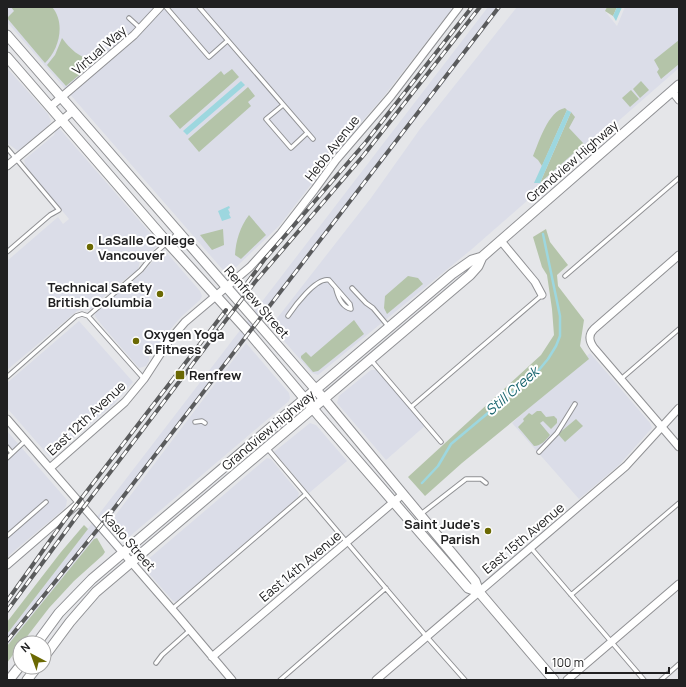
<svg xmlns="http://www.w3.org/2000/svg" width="686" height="687" viewBox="0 0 686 687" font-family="Manrope,sans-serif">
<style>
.built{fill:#dbdde8}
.green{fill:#b4c4a9}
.water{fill:#9dd7df}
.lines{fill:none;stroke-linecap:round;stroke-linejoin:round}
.stream{stroke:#9dd7df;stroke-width:2.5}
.lane-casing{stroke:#909194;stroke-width:5.5}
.street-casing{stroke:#909194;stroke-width:9}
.secondary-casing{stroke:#909194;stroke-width:11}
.lane{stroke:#fff;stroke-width:3.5}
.street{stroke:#fff;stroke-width:7}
.secondary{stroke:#fff;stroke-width:9}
.rail-casing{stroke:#5a5b5c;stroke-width:4}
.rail{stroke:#fff;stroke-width:2.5;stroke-dasharray:8;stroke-linecap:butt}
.poi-dot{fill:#6b6903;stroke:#fff;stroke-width:1.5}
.labels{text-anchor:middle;stroke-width:4;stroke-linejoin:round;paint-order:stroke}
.street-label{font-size:13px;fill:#202021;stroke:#fff}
.poi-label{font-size:13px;font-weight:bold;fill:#202021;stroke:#fff;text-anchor:start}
.water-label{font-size:14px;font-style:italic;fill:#16636c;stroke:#fff}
</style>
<rect width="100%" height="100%" fill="#e5e6e9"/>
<path class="built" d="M7 7H451V10L384 96 340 147 279 226 232 271 229 272 223 270 7 22Z
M488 7H502L94 539 7 646V634Z
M517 7H607L605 11 617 26 625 7H679V68L472 249 318 375 312 373 271 326 371 198 420 129Z
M7 68 48 114 51 121 48 126 18 151 7 143Z
M59 128 158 242 157 246 150 253 145 255 140 261 138 270 132 275 129 276 98 301 95 308 88 310 84 309 77 311 7 370V261L58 217 63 224 69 219 26 167 24 160 54 135 56 130Z
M162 252H166L200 291 202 296 200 300 181 317 158 344 149 357V361L146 366 139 368 101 324 95 316 96 312 142 273Z
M79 321 133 382 114 404 62 447V450L52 457 49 456 7 408V383Z
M246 343 289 393 290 398 289 401 129 537 124 539 117 536 108 525Z
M590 353 650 423 652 428 619 465 579 499 512 423Z
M378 368 426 425 386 460 337 403 339 396 371 370H375Z
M310 423 316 425 347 461 309 493 274 452Z
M7 431 67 500 66 506 64 509 7 557Z
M267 458 271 459 299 493 298 497 176 602 173 601 145 569 144 565 146 561Z"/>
<path class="green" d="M11 7H52C66 23 59 50 45 63L7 18 14 11Z
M607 7H617L613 16 605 11Z
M62 38C70 49 79 57 93 61L84 71 66 86 47 65 55 55Z
M679 40V64L661 79 657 72 659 69 654 60Z
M232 69 239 77 180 129 169 116 221 71 224 75Z
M641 81 649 90 640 98 633 89Z
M248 87 255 96 248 102 251 106 199 152 188 139Z
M631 90 639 99 630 107 622 98Z
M565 108 567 110 542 166 538 160 533 156C539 142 548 111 565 108Z
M571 112 575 117 569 128 584 144 540 183Z
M249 215 266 235 241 259 235 255C236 240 240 227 249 215Z
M223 229 224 245 212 250 200 235Z
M546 229 550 242 568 265 557 275 558 286 584 320 580 346 589 359 462 463 425 496 408 477 541 355 554 335 552 309 547 275 542 267 533 237Z
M408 276 418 278 423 284 387 314 384 308 385 296Z
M354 320 364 334 318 371 313 372 301 358V356L306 352 311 357Z
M537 411H541L546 417 554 416 557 419V423L551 429 543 421 540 423 550 435C546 440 541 446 534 446L518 427 524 421 523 419 529 413 532 415Z
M576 419 583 426 565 442 558 434Z
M84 525 88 529 7 634V622L61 552Z
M97 538 105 552 103 555 74 581 49 608 22 643H20V645L7 663V646L94 539Z"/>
<path class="water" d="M617 7H622L616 21 613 16Z
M241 81 245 85 187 135 183 131Z
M567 110 571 112 540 183H534Z
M229 206 230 208 228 209 230 213 229 214 231 218 222 221 218 211Z"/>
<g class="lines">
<path class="stream" d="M422 483 438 466 451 444 538 371 548 359 556 346 560 336V316L543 234"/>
<defs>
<path id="lane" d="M166 7 209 57 227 41
M199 7 313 139
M129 18 140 28
M283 105 266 119 291 148 307 133
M7 148 59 210 50 215 7 252
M565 276 679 178
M352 288 366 303 373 308 388 326
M336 289C338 297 342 307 351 309
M88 316 141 270 153 255 178 233
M288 316C294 307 316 277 329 280L350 304 351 309
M371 360 441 442
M7 377 76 316 82 314 88 316 144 379
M621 379 679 329
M411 407 542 295
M195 422 202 421 205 423
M7 447 12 453
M267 448 427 637 465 680
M539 452 557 433 575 404
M7 458 25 441
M421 514 466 479H481L486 483
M7 536 46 502
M531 548 644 680
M571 595 679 503
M172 609 306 494
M156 663 162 655 190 630
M280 680 386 588
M661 680 679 664"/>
<path id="street" d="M672 91 679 100
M50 107 134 35 160 7
M7 166 73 111
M501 241 535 282 542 295
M679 255 594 329C588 335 589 341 594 348L679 447
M7 419 178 616 232 680
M50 468 125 402 144 379 168 342 185 322 250 267 281 233 315 189 336 160 391 96 459 7
M7 565 80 502
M212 657 403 494
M376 680 626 466 679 408
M567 680 679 584"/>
<path id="secondary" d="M7 35 324 399 475 581 479 592 554 680
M7 57 167 242 246 329 320 417 468 588 479 592
M37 643 59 613 92 579 452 274 472 260 482 257
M44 657 70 622 96 592 470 275 478 266 482 257 679 85
M9 680 20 666
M27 680 37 667"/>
</defs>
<use href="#lane" class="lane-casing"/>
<use href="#street" class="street-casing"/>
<use href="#secondary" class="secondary-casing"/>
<use href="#lane" class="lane"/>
<use href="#street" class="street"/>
<use href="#secondary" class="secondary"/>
<defs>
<path id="rail" d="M247 283 264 260 365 143 472 7
M7 601 64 521 226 310
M7 611 77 516 255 282 363 156 480 7
M7 641 106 519 499 7"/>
</defs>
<use href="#rail" class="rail-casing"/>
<use href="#rail" class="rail"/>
</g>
<g class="poi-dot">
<circle cx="90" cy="247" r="4"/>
<circle cx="160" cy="294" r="4"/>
<circle cx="136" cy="341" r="4"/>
<rect x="175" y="370" width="10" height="10" rx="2"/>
<circle cx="488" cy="531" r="4"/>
</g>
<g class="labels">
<g class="street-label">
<text transform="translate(99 50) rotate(-41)" y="5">Virtual Way</text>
<text transform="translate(332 148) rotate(-52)" y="5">Hebb Avenue</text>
<text transform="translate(572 161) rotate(-41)" y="5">Grandview Highway</text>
<text transform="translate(257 302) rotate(49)" y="5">Renfrew Street</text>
<text transform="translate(86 418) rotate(-43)" y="5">East 12th Avenue</text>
<text transform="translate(268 430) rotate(-40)" y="5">Grandview Highway</text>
<text transform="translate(523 538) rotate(-40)" y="5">East 15th Avenue</text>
<text transform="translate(129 541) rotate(49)" y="5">Kaslo Street</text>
<text transform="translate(300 566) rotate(-40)" y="5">East 14th Avenue</text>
</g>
<g class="poi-label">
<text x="98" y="245">LaSalle College<tspan x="98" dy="15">Vancouver</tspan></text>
<text x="152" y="292" text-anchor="end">Technical Safety<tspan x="152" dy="15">British Columbia</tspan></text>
<text x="144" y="339">Oxygen Yoga<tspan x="144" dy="15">&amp; Fitness</tspan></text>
<text x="189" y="380">Renfrew</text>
<text x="480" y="529" text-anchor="end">Saint Jude's<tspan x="480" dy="15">Parish</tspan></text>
</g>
<g class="water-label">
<text transform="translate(512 391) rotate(-41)" y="5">Still Creek</text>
</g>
</g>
<rect width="686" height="687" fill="none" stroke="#202021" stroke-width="16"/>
<g transform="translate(32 655) rotate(319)"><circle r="19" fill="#ffffff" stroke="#a6a6a6"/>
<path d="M0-3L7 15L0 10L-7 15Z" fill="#6b6903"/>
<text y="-6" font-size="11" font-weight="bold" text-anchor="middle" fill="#202021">N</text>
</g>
<path d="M546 667v6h123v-6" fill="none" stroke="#202021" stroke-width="2"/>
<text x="552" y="667" font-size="12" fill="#202021" stroke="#ffffff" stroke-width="3" paint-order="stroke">100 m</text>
</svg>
